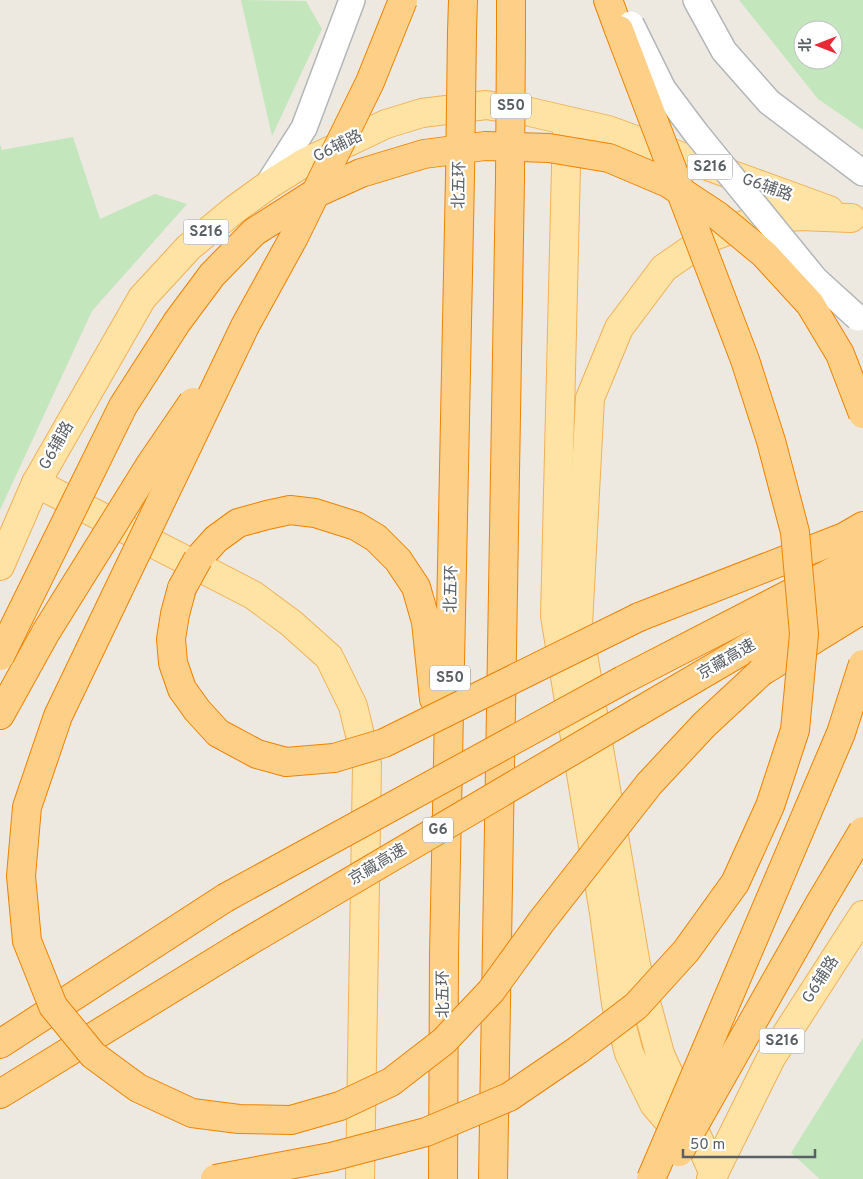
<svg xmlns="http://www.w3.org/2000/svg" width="863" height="1179" viewBox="0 0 863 1179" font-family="Overpass,'Noto Sans SC',sans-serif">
  <rect width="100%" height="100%" fill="#ede9e1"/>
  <g fill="#c3e6bd" fill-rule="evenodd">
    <polygon points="241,0 306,1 322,29 272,136"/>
    <path d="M739 0H863V130L818 99ZM803 30H833V60H803Z"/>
    <polygon points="73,137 100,219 155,194 187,204 92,311 0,510 0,144 2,150"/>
    <polygon points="863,1038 863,1179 820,1179 791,1153"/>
  </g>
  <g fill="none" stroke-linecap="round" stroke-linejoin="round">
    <defs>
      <g id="tertiary">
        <polyline points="696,0 724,51 769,102 863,173"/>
        <polyline points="267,186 304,128 352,0"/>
      </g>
      <g id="primary">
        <polyline points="567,127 555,616 604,913 616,1004 629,1053 654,1104 688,1144"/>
        <polyline points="36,483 253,595 291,623 329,657 353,706 367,764 360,1179"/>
        <polyline points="0,566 36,483 142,298 189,247 234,210 267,186 302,164 386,124 422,113 486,105 530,112 608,130 829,210"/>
        <polyline points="714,1174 660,1054 636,965 578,625 590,398 619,328 664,268 706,239 754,221 799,216 851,218"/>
        <polyline points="711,1179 771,1058 863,915"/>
      </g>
      <g id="motorway">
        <polyline points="608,0 619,30"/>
        <polyline points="462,32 463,0"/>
        <polyline points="511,32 511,0"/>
        <polyline points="198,559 216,539 238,523 267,515 290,510 315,513 356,526 376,538 398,560 416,587 426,622 434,699"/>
        <polyline points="182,588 175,614 171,639 173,663 182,689 197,710 218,733 257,754 286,762 334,758"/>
        <polyline points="639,617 844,537 863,526"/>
        <polyline points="761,672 863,609"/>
        <polyline points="623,680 863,556"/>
        <polyline points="638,712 863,580"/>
        <polyline points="0,715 46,632"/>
        <polyline points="0,1044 225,898"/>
        <polyline points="0,1094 239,947"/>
        <polyline points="443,1179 444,956 460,176"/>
        <polyline points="493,1179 510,179"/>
      </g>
    </defs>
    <use href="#tertiary" stroke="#b2b6b9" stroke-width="28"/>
    <use href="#primary" stroke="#f3b055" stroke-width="30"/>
    <use href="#motorway" stroke="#ef8200" stroke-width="30"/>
    <use href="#tertiary" stroke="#fff" stroke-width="25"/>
    <use href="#primary" stroke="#ffe3a5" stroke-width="28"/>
    <use href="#motorway" stroke="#fecf87" stroke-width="28"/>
    <defs>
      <polyline id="tertiary-bridge" points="631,24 663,89 696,133 815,279 858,318"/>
      <g id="motorway-bridge">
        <polyline points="403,0 370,82 294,237 245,326 58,716 27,807 21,876 27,941 53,1006 93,1055 138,1088 192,1113 239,1119 291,1120 340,1106 391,1082 444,1041 491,991 541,922 649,784 704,725 761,672"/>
        <polyline points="460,176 462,32"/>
        <polyline points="510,179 511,32"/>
        <polyline points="182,588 198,559"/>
        <polyline points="46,632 150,465 193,402"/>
        <polyline points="0,656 123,406 177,322 212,275 254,232 312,195 361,173 424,154 485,146 549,148 609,158 668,183 718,216 764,254 810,304 840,354 863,414"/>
        <polyline points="334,758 384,743 639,617"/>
        <polyline points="225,898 623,680"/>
        <polyline points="239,947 638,712"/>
        <polyline points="679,1152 820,903 863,831"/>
        <polyline points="215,1179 331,1157 426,1132 509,1097 578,1050 636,1006 686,951 735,883 770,806 795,730 804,634 795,532 771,441 745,360 619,30"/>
        <polyline points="651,1179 841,733 863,664"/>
      </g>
    </defs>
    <use href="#tertiary-bridge" stroke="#b2b6b9" stroke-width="28" stroke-linecap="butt"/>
    <use href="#motorway-bridge" stroke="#ef8200" stroke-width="30" stroke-linecap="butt"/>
    <use href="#tertiary-bridge" stroke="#fff" stroke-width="25"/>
    <use href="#motorway-bridge" stroke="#fecf87" stroke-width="28"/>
  </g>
  <g text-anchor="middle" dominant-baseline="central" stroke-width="4.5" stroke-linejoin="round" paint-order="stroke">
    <g fill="#fff" stroke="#8c8f92" stroke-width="1">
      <rect x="491" y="93.5" width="40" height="25" rx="4"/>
      <rect x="687.5" y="154.5" width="45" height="25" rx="4"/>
      <rect x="183.5" y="219.5" width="45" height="25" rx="4"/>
      <rect x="430" y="665.5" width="40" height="25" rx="4"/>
      <rect x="423" y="817.5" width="30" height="25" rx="4"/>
      <rect x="759.5" y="1028.5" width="45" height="25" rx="4"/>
    </g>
    <g font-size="15" font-weight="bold" fill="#5a5f63">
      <text x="511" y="106">S50</text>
      <text x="710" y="167">S216</text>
      <text x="206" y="232">S216</text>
      <text x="450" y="678">S50</text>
      <text x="438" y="830">G6</text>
      <text x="782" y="1041">S216</text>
    </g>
    <g font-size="16" fill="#5a5f63" stroke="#fff">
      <text transform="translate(338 147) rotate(-26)">G6辅路</text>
      <text transform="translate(460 185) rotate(-89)">北五环</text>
      <text transform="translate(767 188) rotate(20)">G6辅路</text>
      <text transform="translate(57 446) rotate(-60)">G6辅路</text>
      <text transform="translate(452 589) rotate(-89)">北五环</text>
      <text transform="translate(727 660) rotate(-30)">京藏高速</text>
      <text transform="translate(378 865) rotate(-31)">京藏高速</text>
      <text transform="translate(821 980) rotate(-57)">G6辅路</text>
      <text transform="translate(444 994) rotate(-90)">北五环</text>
    </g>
  </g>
  <g transform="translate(818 45) rotate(270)"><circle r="24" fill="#ffffff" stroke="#bdbfc1"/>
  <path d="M0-4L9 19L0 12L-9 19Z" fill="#eb2936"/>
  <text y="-8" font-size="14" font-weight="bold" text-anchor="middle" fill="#5a5f63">北</text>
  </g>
  <path d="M683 1149v8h132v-8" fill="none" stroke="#5a5f63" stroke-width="2.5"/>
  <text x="690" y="1149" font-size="15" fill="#5a5f63" stroke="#ffffff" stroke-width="4" paint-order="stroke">50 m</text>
</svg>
